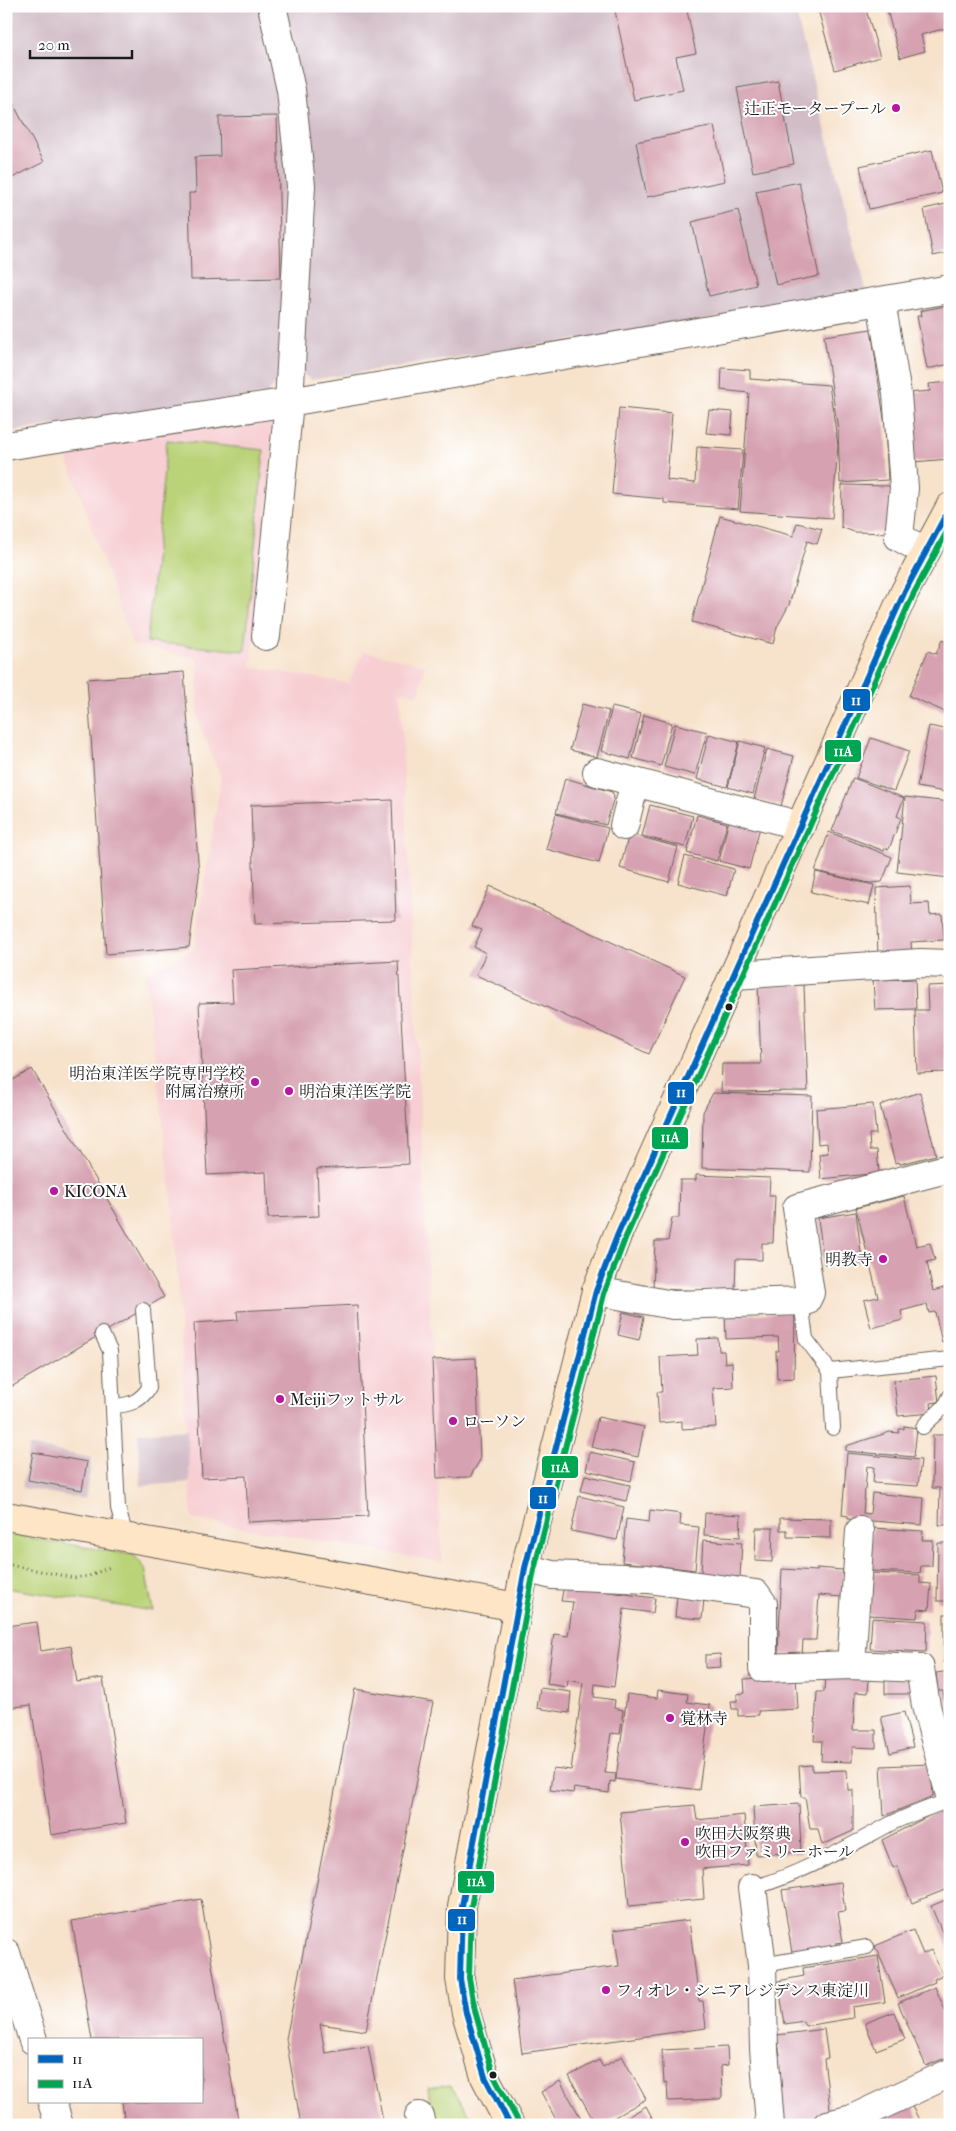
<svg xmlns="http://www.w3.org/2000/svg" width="956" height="2131" viewBox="0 0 956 2131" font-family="'IM FELL French Canon','Noto Serif JP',serif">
  <rect width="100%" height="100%" fill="#fff"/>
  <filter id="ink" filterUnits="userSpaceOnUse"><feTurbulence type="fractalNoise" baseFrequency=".02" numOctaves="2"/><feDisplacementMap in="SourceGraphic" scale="10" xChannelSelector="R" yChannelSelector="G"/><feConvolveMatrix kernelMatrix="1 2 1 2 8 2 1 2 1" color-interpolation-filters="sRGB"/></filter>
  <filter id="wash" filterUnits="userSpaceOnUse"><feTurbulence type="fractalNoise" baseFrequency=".0096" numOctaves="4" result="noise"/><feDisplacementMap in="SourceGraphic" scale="20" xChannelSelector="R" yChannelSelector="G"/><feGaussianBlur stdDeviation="1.12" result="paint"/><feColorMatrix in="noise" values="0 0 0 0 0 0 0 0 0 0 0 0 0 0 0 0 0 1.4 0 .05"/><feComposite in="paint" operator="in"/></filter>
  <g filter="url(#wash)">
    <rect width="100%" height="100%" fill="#f7e2cb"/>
    <polygon fill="#f7cfd3" points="276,416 251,667 348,683 364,651 425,665 419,695 400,691 442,1562 192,1519 173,1208 145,973 194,949 221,779 198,720 197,659 132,644 63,446"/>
    <g fill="#d2bdc7">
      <polygon points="6,6 261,6 282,90 291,187 280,378 267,394 6,432"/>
      <polygon points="286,6 794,6 867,294 311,380 301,373"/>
      <polygon points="187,1430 190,1482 141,1486 138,1433"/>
      <polygon points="29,1446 92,1458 85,1499 22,1488"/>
    </g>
    <g fill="#bad378" stroke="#6b784a">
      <polygon points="167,440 264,450 245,651 147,642"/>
      <polygon points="6,1534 134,1555 145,1568 153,1611 6,1588"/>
      <polygon points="450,2085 477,2125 433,2125 428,2088"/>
    </g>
    <g id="blocks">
      <g fill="#d6a1b1">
        <polygon points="614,6 686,6 696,53 676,57 683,90 634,100"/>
        <polygon points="817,6 865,6 880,57 835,70"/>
        <polygon points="886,6 950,6 950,27 921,35 925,51 900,58"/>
        <polygon points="778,81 794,164 753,172 737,88"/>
        <polygon points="6,90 44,162 6,181"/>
        <polygon points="277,116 281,278 191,280 189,193 196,193 195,157 220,156 219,117"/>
        <polygon points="714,126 725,181 647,197 636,142"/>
        <polygon points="932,150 942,193 869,209 860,166"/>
        <polygon points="799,182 819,276 776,285 756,191"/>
        <polygon points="950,203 950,262 949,262 947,253 933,256 924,209"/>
        <polygon points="738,210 756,285 709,296 692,222"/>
        <polygon points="945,306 950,331 950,364 927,369 917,316 921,316 920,311"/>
        <polygon points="871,329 885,426 888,480 840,483 838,430 824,336"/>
        <polygon points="722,368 750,370 750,379 829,385 838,446 832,518 740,511 749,393 721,390"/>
        <polygon points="950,382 950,459 913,462 907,393 930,391 929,384"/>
        <polygon points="619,408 672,413 667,480 695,483 697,447 743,450 738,509 664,503 664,499 612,494"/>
        <polygon points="709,410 733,412 731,435 706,433"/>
        <polygon points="842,485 891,486 890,533 854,532 841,527"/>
        <polygon points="720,516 793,536 797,523 822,529 817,544 807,541 789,605 777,627 773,644 692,622"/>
        <polygon points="950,635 950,714 909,696 928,651 936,654 942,640 946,642"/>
        <polygon points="184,672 199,875 189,947 106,954 87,679"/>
        <polygon points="582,704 609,711 597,757 570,750"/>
        <polygon points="612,707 641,714 630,759 601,751"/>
        <polygon points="644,715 672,723 661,766 633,758"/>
        <polygon points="675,724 707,732 695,775 664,767"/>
        <polygon points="929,726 950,730 950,793 917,787"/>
        <polygon points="709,734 739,742 727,787 697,779"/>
        <polygon points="871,738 909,751 894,791 856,778"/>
        <polygon points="740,741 765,748 753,794 728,787"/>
        <polygon points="767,749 794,756 781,806 754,799"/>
        <polygon points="565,778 612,792 614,797 606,825 556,813"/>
        <polygon points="853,778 904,798 897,816 901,818 889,849 885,848 884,851 832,831"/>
        <polygon points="905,797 950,802 950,878 897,872"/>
        <polygon points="392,800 396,920 255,924 251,805"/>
        <polygon points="650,805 693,816 685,847 642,836"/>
        <polygon points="556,814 608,828 599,863 546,849"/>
        <polygon points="697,815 727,823 717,861 687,853"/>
        <polygon points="729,820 760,827 749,869 719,861"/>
        <polygon points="829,832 892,857 882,882 869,883 815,871"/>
        <polygon points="629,834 678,847 669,882 620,868"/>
        <polygon points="685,856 734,869 727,896 678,883"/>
        <polygon points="816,872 874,885 869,905 811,892"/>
        <polygon points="490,886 685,976 649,1054 476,975 486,953 474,947 482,930 472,926"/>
        <polygon points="910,886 911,904 929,903 930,915 942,914 944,940 911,942 912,955 878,957 876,888"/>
        <polygon points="398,961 409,1164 317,1169 319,1216 268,1218 266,1172 207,1175 199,1003 233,1002 231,970"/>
        <polygon points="915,979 916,1009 875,1010 873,980"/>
        <polygon points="804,985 808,1091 721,1092 722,1064 761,1064 758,986"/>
        <polygon points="950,985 950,1062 947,1062 948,1072 917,1073 915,1010 928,1010 927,986"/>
        <polygon points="32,1069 164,1297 6,1390 6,1084"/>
        <polygon points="920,1092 936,1155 900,1164 899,1162 895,1163 880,1105"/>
        <polygon points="713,1093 812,1096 810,1172 702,1168 703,1112"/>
        <polygon points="873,1104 876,1134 869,1134 870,1150 877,1150 879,1173 821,1179 819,1154 828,1153 827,1143 818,1144 816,1109"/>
        <polygon points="696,1175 770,1178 769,1196 775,1196 773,1243 762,1243 762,1260 736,1259 735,1292 653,1289 655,1241 668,1241 672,1218 679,1218 680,1180 696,1180"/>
        <polygon points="904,1196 916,1246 930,1243 935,1260 927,1262 933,1291 950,1286 950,1340 942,1342 935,1312 929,1313 927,1304 901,1311 903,1320 871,1328 864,1300 878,1297 856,1208"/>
        <polygon points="856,1212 862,1261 824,1264 818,1218"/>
        <polygon points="357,1305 368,1516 248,1522 246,1476 202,1478 194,1323 238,1320 237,1311"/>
        <polygon points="623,1312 644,1317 639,1340 618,1335"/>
        <polygon points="795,1312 794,1378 777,1379 776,1351 779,1351 778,1337 726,1339 725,1315"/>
        <polygon points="718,1338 719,1351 724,1351 725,1363 732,1362 733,1387 713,1388 716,1427 682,1429 682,1421 659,1423 657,1392 662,1392 660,1357 698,1355 697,1339"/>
        <polygon points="476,1358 480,1460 470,1477 437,1478 432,1360"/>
        <polygon points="936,1376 939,1402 931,1403 932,1413 898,1416 894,1380"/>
        <polygon points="598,1417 644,1427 638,1457 591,1447"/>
        <polygon points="904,1426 917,1428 914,1457 846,1451 846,1446 890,1432 899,1433 899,1429 904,1429"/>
        <polygon points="933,1435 950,1435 950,1525 939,1525 940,1488 932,1488"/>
        <polygon points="33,1452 87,1462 82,1490 28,1480"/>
        <polygon points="590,1452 635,1462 631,1481 586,1470"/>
        <polygon points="847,1453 921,1460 918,1486 873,1483 874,1467 867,1466 863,1513 870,1514 872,1493 924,1498 922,1525 848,1519 848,1516 842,1515"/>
        <polygon points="585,1475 630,1485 626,1501 581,1491"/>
        <polygon points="579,1496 624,1507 617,1540 571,1531"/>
        <polygon points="650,1510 681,1514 680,1525 699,1527 695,1570 622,1562 626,1519 649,1522"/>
        <polygon points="705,1513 741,1515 740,1537 704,1535"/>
        <polygon points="780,1518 831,1519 831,1538 787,1537 787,1530 780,1530"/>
        <polygon points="756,1528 773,1528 772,1562 755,1561"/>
        <polygon points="872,1528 923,1531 922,1540 933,1540 932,1566 921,1566 920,1573 870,1571"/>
        <polygon points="703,1540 742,1543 740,1577 701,1574"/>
        <polygon points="938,1543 950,1543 950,1601 937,1601"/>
        <polygon points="817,1568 843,1570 842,1597 819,1595 816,1640 803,1640 802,1655 778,1654 782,1569 817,1571"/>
        <polygon points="870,1573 920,1575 920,1583 931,1584 929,1610 918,1609 917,1618 868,1615"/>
        <polygon points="564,1586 655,1598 653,1613 624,1609 614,1687 595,1684 594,1697 615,1700 614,1708 623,1710 620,1734 611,1733 605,1773 616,1774 615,1782 610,1781 609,1793 574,1788 573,1793 550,1790 553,1768 571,1770 583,1683 568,1680 567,1687 547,1684 554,1634 568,1636 573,1602 561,1601"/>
        <polygon points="677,1597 704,1599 702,1619 675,1617"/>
        <rect x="944" y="1614" width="6" height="48"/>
        <polygon points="872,1618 927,1621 926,1652 870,1649"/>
        <polygon points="37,1622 41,1651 71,1646 77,1682 103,1678 126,1823 51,1835 31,1705 6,1708 6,1626"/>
        <polygon points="720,1654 721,1667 705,1668 705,1655"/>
        <polygon points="950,1671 950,1736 949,1736 943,1691 938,1691 936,1673"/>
        <polygon points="825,1675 869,1677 868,1693 855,1692 853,1730 876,1730 876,1748 852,1747 852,1762 821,1761 822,1741 814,1741 817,1692 824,1692"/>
        <polygon points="796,1676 798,1709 758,1711 759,1715 738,1716 738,1709 732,1709 731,1701 737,1701 737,1694 745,1693 744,1679"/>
        <polygon points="910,1678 911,1694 885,1694 885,1679"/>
        <polygon points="540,1688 571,1692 569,1713 537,1708"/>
        <polygon points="355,1689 433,1702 366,2031 320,2024 325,2053 368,2046 384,2125 301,2125 286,2039"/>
        <polygon points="658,1690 688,1694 687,1702 710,1705 699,1790 616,1779 627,1694 657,1698"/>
        <polygon points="904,1712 913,1747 890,1753 881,1717"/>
        <polygon points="931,1764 933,1796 884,1816 881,1766"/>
        <polygon points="812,1765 812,1771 847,1770 848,1790 853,1790 853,1831 822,1845 818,1829 810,1829 805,1797 801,1797 799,1766"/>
        <polygon points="799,1804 801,1852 756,1855 753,1807"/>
        <polygon points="695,1805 697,1820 744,1815 748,1865 702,1869 704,1899 629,1906 620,1812"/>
        <polygon points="946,1807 950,1816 950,1852 946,1853 950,1861 950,1888 912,1903 897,1866 893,1868 882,1840"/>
        <polygon points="841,1882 845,1911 838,1912 843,1942 836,1943 836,1946 792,1953 782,1890"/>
        <polygon points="950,1898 950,1951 931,1906"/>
        <polygon points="201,1899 239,2125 125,2125 122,2102 201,2102 201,2040 92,2040 72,1921"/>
        <polygon points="689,1920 699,2001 703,2001 706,2028 522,2053 512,1980 619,1966 614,1930"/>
        <polygon points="913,1930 923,1954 931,1950 943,1975 934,1979 935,1982 898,1998 875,1946"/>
        <polygon points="878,1956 885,2002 852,2007 853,2018 805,2026 803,2021 785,2024 778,1981 804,1976 803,1968"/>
        <polygon points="935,1987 950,2021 950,2056 926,2066 898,2003"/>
        <polygon points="894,2012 905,2039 876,2050 865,2023"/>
        <polygon points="824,2029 828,2058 824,2059 831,2117 780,2124 774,2055 780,2055 777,2035"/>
        <polygon points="727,2047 728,2065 721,2066 722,2096 720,2099 668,2101 667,2083 664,2083 662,2050"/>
        <polygon points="622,2056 646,2099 601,2125 596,2125 569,2076 599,2060 603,2067"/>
        <polygon points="560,2081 582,2120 574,2125 559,2125 541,2092"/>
        <polygon points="909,2101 922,2125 864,2125"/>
        <polygon points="646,2106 656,2125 614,2125"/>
      </g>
    </g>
  </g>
  <g filter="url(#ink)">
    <use href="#blocks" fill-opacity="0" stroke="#696159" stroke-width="1"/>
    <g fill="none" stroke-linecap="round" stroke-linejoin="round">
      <defs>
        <g id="lane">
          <polyline points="801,1301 806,1339 830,1371 950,1359"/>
          <polyline points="102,1334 110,1351 118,1508 126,1537"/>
          <polyline points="830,1371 833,1428"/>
          <path d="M113 1406C130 1405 139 1402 149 1388L143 1310"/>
          <path d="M923 1427C933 1415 944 1411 950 1396"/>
          <path d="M752 1888C802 1874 847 1847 892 1823 911 1814 931 1807 950 1800"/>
          <polyline points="762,1965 867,1947"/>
        </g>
        <g id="street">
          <polyline points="881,302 897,394 904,488 899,537 926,552"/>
          <polyline points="6,446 289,402 950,289"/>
          <polyline points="266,636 289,402 301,186 291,90 272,6"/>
          <polyline points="597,772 801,826"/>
          <polyline points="624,826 635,782"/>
          <polyline points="734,975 920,963 950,964"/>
          <polyline points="596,1291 673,1305 806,1301 810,1293 797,1208 950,1168"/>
          <polyline points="525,1568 552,1575 648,1579 756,1594 763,1604 763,1668 851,1665 920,1668 926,1706 950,1795"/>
          <polyline points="851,1665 860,1531"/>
          <polyline points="752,1888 762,1965 764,2048 770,2125"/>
          <polyline points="6,1953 33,2040"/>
          <polyline points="52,2102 59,2125"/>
          <polyline points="419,2116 421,2125"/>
          <polyline points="827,2125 852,2119 950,2073"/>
        </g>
        <g id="secondary">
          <polyline points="6,1516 517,1607"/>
          <polyline points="510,2125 485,2077 466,2013 460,1979 462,1906 525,1568 596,1291 617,1236 905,591 950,507"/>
        </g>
      </defs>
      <use href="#lane" stroke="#696159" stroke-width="16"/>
      <use href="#street" stroke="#696159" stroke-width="30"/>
      <use href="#secondary" stroke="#696159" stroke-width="30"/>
      <polyline stroke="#696159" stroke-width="3" stroke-dasharray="1 4" stroke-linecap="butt" points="6,1564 74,1578 89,1576 110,1567"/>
      <use href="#lane" stroke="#fff" stroke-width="14"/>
      <use href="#street" stroke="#fff" stroke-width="28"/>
      <use href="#secondary" stroke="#fde5c5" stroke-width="28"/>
      <defs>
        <polyline id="bus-1" points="510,2125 485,2077 466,2013 460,1979 462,1906 525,1568 596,1291 617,1236 905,591 950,507"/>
        <polyline id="bus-2" points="518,2121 493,2074 475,2011 469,1978 471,1907 534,1570 604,1294 625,1239 913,595 950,526"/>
      </defs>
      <use href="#bus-1" stroke="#fff" stroke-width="10"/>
      <use href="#bus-2" stroke="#fff" stroke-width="10"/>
      <use href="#bus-1" stroke="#0065bd" stroke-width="6"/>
      <use href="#bus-2" stroke="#00a651" stroke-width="6"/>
    </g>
  </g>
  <g fill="#b5179e" stroke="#fff" stroke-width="2">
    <circle cx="896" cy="108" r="5"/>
    <circle cx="255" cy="1082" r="5"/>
    <circle cx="289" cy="1091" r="5"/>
    <circle cx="54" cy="1191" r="5"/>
    <circle cx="883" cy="1259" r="5"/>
    <circle cx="280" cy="1399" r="5"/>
    <circle cx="453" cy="1421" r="5"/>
    <circle cx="670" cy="1718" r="5"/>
    <circle cx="685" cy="1842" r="5"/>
    <circle cx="606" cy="1990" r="5"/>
  </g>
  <g fill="#1c1c1c" stroke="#fff" stroke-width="2">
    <circle cx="729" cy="1007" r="4.5"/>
    <circle cx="493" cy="2075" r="4.5"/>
  </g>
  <g text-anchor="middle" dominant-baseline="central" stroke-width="4" stroke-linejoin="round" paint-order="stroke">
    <g font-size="16" fill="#1c1c1c" stroke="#fff" text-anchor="start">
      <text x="886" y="108" text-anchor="end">辻正モータープール</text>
      <text x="245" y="1073" text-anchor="end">明治東洋医学院専門学校<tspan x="245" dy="18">附属治療所</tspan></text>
      <text x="299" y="1091">明治東洋医学院</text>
      <text x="64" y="1191">KICONA</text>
      <text x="873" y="1259" text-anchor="end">明教寺</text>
      <text x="290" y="1399">Meijiフットサル</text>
      <text x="463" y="1421">ローソン</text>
      <text x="680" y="1718">覚林寺</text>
      <text x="695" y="1833">吹田大阪祭典<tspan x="695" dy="18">吹田ファミリーホール</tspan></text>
      <text x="616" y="1990">フィオレ・シニアレジデンス東淀川</text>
    </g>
  </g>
  <g stroke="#fff" stroke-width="2">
    <rect x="842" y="688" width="29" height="24" rx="5" fill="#0065bd"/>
    <rect x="824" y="739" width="38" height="24" rx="5" fill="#00a651"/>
    <rect x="667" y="1081" width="28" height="24" rx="5" fill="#0065bd"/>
    <rect x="651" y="1126" width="38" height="24" rx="5" fill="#00a651"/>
    <rect x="541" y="1455" width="38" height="24" rx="5" fill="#00a651"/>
    <rect x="529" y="1486" width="28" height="24" rx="5" fill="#0065bd"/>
    <rect x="457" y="1870" width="38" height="24" rx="5" fill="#00a651"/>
    <rect x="447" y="1908" width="29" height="24" rx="5" fill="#0065bd"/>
  </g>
  <g font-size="14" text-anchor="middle" font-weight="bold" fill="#fff">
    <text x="856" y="705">11</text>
    <text x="843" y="756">11A</text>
    <text x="681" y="1097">11</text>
    <text x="670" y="1142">11A</text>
    <text x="560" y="1472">11A</text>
    <text x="543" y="1503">11</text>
    <text x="476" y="1886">11A</text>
    <text x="462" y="1924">11</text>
  </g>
  <rect width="956" height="2131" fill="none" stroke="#fff" stroke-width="25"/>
  <rect x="28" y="2038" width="175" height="65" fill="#ffffff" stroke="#a4a4a4"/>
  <rect x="38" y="2055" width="25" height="8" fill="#0065bd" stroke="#a4a4a4"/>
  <text x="72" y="2064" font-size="15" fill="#1c1c1c">11</text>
  <rect x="38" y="2080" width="25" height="8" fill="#00a651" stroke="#a4a4a4"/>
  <text x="72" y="2088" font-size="15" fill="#1c1c1c">11A</text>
  <path d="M30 50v8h102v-8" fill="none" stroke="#1c1c1c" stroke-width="2.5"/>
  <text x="38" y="50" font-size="15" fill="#1c1c1c" stroke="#ffffff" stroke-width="4" paint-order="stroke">20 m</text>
</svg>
